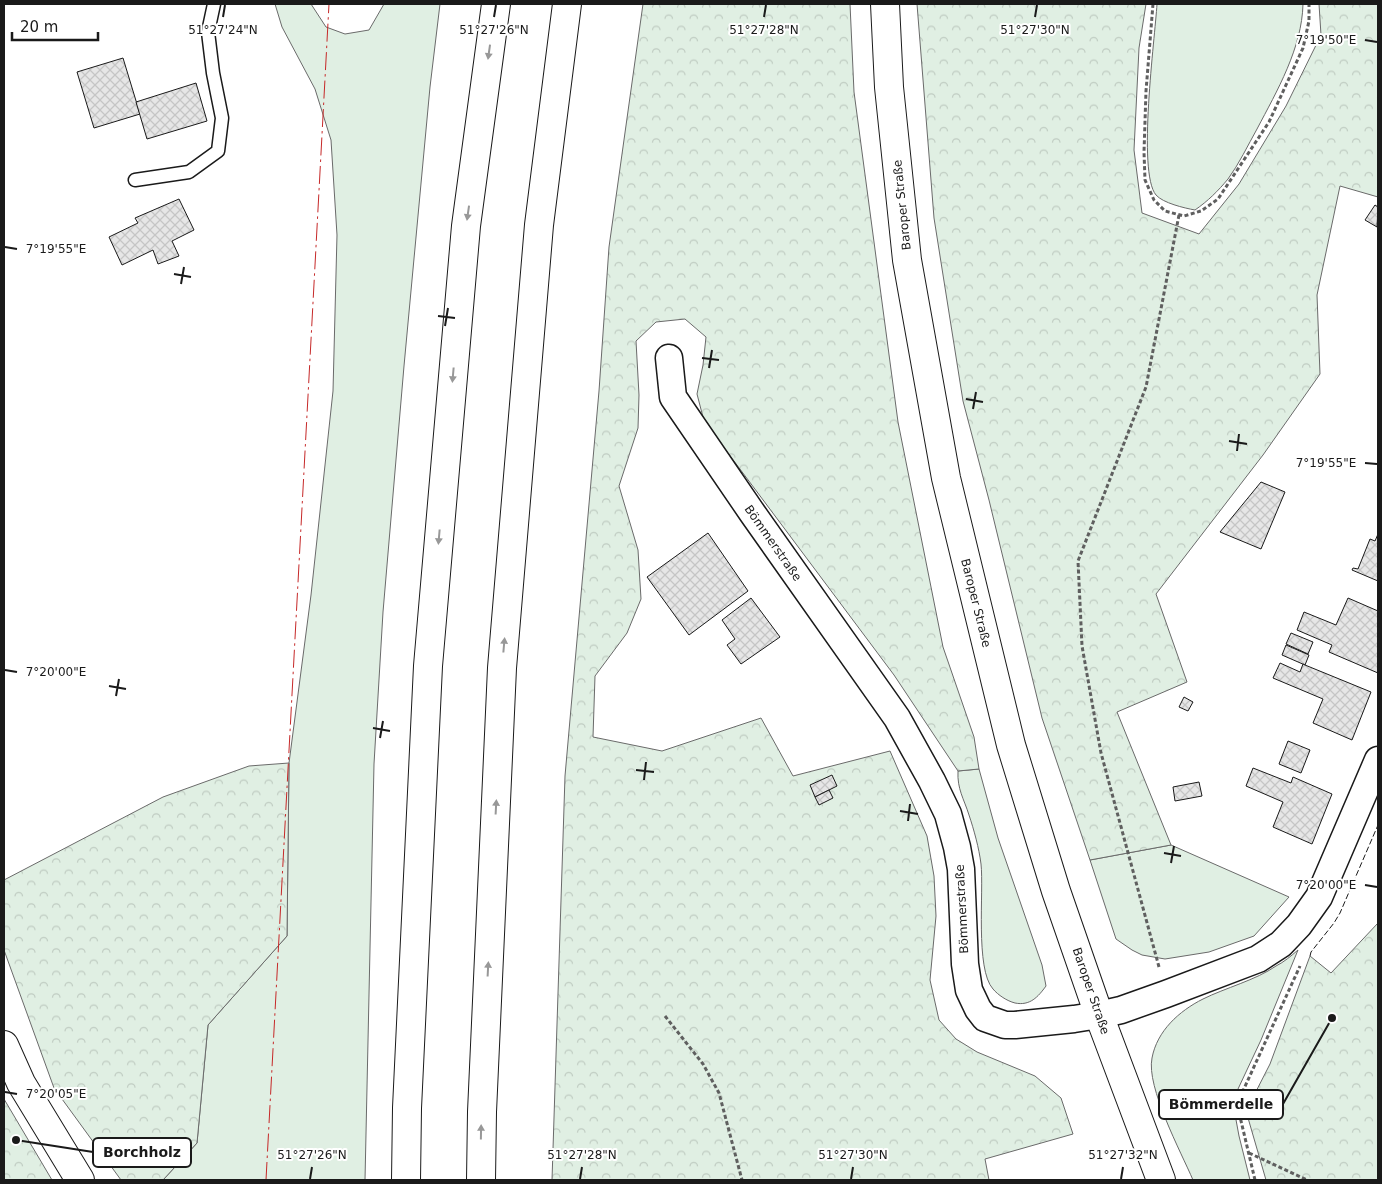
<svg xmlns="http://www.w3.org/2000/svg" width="1382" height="1184" viewBox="0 0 1382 1184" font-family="'DejaVu Sans',sans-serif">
  <defs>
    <pattern id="forest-crowns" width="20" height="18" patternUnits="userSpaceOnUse" patternTransform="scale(1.25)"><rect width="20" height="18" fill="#e0efe3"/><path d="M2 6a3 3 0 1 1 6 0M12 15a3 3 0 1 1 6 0" fill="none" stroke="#c0ccc2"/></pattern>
    <pattern id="building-cross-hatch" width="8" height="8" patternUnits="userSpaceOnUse" patternTransform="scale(1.25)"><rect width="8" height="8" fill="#e6e6e6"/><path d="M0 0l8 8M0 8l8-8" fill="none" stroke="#c5c5c5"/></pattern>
  </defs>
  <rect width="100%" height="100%" fill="#fff"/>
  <g fill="#e0efe3" stroke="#6a6a6a">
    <polygon points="275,4 311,4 326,27 345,34 369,30 384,4 440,4 430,87 404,366 383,612 374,764 365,1180 163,1180 197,1143 208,1025 287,936 289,763 311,595 333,391 337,235 331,140 315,89 282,27"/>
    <path d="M1157 4H1303C1302 48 1277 91 1257 129 1248 145 1239 164 1228 179 1218 191 1208 201 1195 210 1184 208 1163 203 1156 195 1137 172 1155 38 1157 4Z"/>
    <path d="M979 769 998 838 1042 965 1046 986C1038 997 1030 1006 1015 1003 1007 1001 998 995 993 989 975 969 984 891 981 864 979 848 974 830 969 815 964 799 957 789 958 771Z"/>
    <polygon points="1171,845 1289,897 1254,936 1209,952 1165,959 1142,955 1132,950 1116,939 1090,860"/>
    <path d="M1298 950 1261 1040 1238 1089 1234 1109 1239 1136 1250 1180H1193C1181 1152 1146 1087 1152 1058 1157 1031 1179 1011 1203 999 1225 988 1256 980 1276 966 1284 962 1291 956 1298 950Z"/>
  </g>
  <g fill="url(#forest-crowns)" stroke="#6a6a6a">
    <polygon points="643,4 850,4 854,92 898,422 943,647 974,737 979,769 958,771 894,675 704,421 697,394 703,365 706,337 685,319 656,322 636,341 639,395 638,428 619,486 638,550 641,599 627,633 595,676 593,737 662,751 761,718 793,776 890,751 927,836 934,876 936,916 930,980 939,1020 956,1039 977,1052 1035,1076 1061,1098 1073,1134 985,1159 989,1180 552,1180 565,776 599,391 609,247"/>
    <polygon points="917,4 1146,4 1139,48 1134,150 1142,213 1199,234 1239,184 1286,106 1321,35 1319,4 1378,4 1378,197 1340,186 1317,295 1320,374 1263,455 1156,594 1187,682 1117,712 1171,845 1090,860 1042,718 989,500 963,401 934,218"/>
    <polygon points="289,763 287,936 208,1025 197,1143 163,1180 121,1180 54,1088 4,950 4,880 163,797 249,766"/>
    <polygon points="1378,923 1378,1180 1266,1180 1246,1111 1270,1064 1310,956 1331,973"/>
    <polygon points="4,1099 52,1180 4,1180"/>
  </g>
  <g fill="url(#building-cross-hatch)" stroke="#1a1a1a">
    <polygon points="123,58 140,114 94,128 77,72"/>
    <polygon points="196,83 207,121 147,139 136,102"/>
    <polygon points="179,199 194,230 172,241 179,256 158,264 153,250 122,265 109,237 138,223 135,218"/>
    <polygon points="1375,205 1378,207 1377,227 1365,220"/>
    <polygon points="1261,482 1285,492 1261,549 1220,532"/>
    <polygon points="708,533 748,591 689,635 647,577"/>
    <polygon points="1378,534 1378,581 1352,570 1353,568 1358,569 1370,539 1375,541"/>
    <polygon points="751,598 780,637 741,664 727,645 735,639 722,620"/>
    <polygon points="1348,598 1378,611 1378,673 1329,652 1332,645 1297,630 1304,612 1336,625"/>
    <polygon points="1291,633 1313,642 1308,654 1286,644"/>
    <polygon points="1286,645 1309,655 1305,665 1282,655"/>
    <polygon points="1280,663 1300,672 1303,664 1305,665 1371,692 1352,740 1313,723 1323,699 1273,678"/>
    <polygon points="1184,697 1193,702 1188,711 1179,707"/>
    <polygon points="1288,741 1310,750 1301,773 1279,764"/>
    <polygon points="1253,768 1291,783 1293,777 1332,794 1312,844 1273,827 1283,802 1246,786"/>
    <polygon points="832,775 837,786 815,797 810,785"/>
    <polygon points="1199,782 1202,796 1175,801 1173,787"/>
    <polygon points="829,790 833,798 819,805 815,797"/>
  </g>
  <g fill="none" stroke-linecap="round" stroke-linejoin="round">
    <defs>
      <polyline id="lane" points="135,180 189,172 218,151 222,118 213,73 208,32 214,4"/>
      <polyline id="street" points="669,358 673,397 753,514 897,718 932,781 948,814 957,847 961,869 965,964 969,990 978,1009 985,1018 1005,1025 1015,1025 1074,1019 1099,1015 1121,1010 1166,994 1258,959 1281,944 1299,925 1319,897 1378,760"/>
      <g id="secondary">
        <polyline points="885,4 889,87 907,260 946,478 1011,745 1056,891 1099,1015 1161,1180"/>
        <polyline points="4,1045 21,1083 80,1180"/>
      </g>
      <g id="highway">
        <polyline points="406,1180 407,1108 428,666 466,226 496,4"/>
        <polyline points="481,1180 482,1112 502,668 539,225 567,4"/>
      </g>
    </defs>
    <use href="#lane" stroke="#1a1a1a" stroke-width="15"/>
    <use href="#street" stroke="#1a1a1a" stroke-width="29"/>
    <use href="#secondary" stroke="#1a1a1a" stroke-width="30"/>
    <use href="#highway" stroke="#1a1a1a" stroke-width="30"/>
    <g stroke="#5f5f5f" stroke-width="3" stroke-dasharray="4 2.5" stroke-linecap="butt">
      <polyline points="1153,4 1146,91 1144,152 1145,180 1154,200 1165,211 1184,216 1201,211 1218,199 1269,122 1303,48 1309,21 1309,4"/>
      <polyline points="1159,967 1101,753 1082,646 1078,561 1146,387 1179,215"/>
      <polyline points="665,1016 703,1064 719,1093 742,1180"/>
      <polyline points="1249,1153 1307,1180"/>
      <polyline points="1255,1180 1237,1104 1300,966"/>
    </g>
    <use href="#lane" stroke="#fff" stroke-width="12"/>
    <use href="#street" stroke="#fff" stroke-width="26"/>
    <use href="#secondary" stroke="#fff" stroke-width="28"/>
    <use href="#highway" stroke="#fff" stroke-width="28"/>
    <polyline stroke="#1a1a1a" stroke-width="1" stroke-dasharray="6 2.5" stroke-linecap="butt" points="1310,956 1311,952 1334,923 1340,913 1378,825"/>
    <polyline stroke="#c62828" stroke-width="1" stroke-dasharray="18 4 2.5 4" stroke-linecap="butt" points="266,1180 329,4"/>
  </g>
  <defs><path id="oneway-solid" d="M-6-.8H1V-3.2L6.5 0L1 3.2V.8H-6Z" transform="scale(1.25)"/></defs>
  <g fill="#989898">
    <use href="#oneway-solid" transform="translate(489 52) rotate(98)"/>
    <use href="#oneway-solid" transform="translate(468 213) rotate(98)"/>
    <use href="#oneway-solid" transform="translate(453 375) rotate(95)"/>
    <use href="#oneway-solid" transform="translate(439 537) rotate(95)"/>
    <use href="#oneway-solid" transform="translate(504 645) rotate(-85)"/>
    <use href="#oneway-solid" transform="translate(496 807) rotate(-87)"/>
    <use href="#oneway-solid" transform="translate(488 969) rotate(-87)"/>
    <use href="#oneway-solid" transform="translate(481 1132) rotate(-89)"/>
  </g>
  <path fill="none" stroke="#1a1a1a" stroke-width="2" d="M223 17 225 5M494 17 496 5M764 17 766 5M1035 17 1037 5M1365 40 1377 42M5 247 17 249M174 274 191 277M181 284 184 267M438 316 455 318M445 326 448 308M702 358 719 360M709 368 712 350M966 399 983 402M973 409 976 392M1229 441 1247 444M1237 451 1239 434M1365 463 1377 464M5 670 17 672M109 686 126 689M116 696 119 679M373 728 390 731M380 738 383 721M636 770 654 772M644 780 646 762M900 811 918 814M908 821 910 804M1164 853 1181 856M1171 863 1174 846M1365 885 1377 887M5 1092 17 1094M310 1179 312 1167M580 1179 582 1167M851 1179 853 1167M1121 1179 1123 1167"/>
  <g text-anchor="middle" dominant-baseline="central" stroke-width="4" stroke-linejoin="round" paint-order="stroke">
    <g font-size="12" fill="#1a1a1a" stroke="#fff">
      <text transform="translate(902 205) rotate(-96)">Baroper Straße</text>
      <text transform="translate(773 543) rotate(55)">Bömmerstraße</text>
      <text transform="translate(976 603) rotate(76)">Baroper Straße</text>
      <text transform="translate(962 909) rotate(-93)">Bömmerstraße</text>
      <text transform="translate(1091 991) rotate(71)">Baroper Straße</text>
    </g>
  </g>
  <g font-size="12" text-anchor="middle" fill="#1a1a1a" stroke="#fff" stroke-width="4" stroke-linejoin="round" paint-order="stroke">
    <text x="223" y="34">51°27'24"N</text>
    <text x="494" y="34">51°27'26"N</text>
    <text x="764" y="34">51°27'28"N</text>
    <text x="1035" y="34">51°27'30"N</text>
    <text x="1326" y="44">7°19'50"E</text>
    <text x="56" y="253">7°19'55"E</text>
    <text x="1326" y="467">7°19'55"E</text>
    <text x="56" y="676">7°20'00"E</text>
    <text x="1326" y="889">7°20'00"E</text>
    <text x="56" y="1098">7°20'05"E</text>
    <text x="312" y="1159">51°27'26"N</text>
    <text x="582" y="1159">51°27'28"N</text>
    <text x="853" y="1159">51°27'30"N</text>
    <text x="1123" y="1159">51°27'32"N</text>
  </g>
  <path fill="none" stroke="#1a1a1a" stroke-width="2" d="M1332 1018L1283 1104M16 1140L93 1152"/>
  <g fill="#1a1a1a" stroke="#fff" stroke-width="2">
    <circle cx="1332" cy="1018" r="5"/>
    <circle cx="16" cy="1140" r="5"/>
  </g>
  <g fill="#fff" stroke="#1a1a1a" stroke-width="2">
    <rect x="1159" y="1090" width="124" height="29" rx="5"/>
    <rect x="93" y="1138" width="98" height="29" rx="5"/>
  </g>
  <g font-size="14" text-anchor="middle" font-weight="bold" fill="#1a1a1a">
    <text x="1221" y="1109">Bömmerdelle</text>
    <text x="142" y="1157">Borchholz</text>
  </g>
  <rect width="1382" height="1184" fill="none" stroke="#1a1a1a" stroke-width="10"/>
  <path d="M12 32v8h86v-8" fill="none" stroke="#1a1a1a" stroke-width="2.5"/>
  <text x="20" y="32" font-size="15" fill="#1a1a1a" stroke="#ffffff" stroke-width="4" paint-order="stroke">20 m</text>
</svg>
